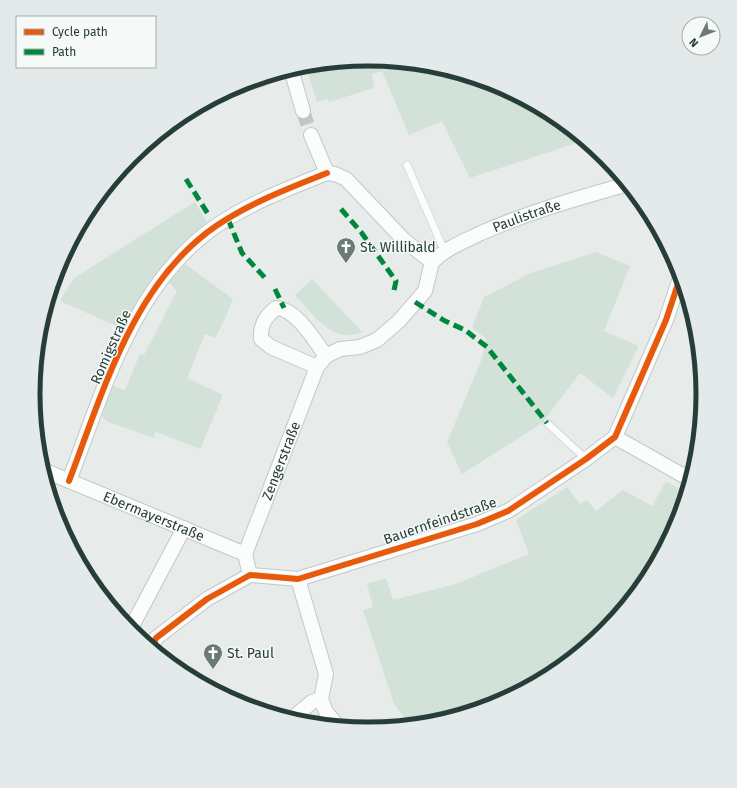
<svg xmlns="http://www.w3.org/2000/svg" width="737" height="788" viewBox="0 0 737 788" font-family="'Fira Sans',sans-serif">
  <rect width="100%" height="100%" fill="#e7ebe9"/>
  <g fill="#d2e2d8">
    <polygon points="369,59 434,65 497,84 555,115 585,140 470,178 442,121 409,135 382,71 372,74 374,88 329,102 328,99 317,102 305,65"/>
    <path d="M261 78 265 86 232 98 167 128C194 106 228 88 261 78Z"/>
    <path d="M195 202 207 223C170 252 146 290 121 328L60 301 74 278Z"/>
    <polygon points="596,252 630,266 604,331 639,346 613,398 580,373 542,423 462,474 447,442 480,364 487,339 472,328 484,297 531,273"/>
    <polygon points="185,264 233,299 224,321 215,338 205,334 187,378 223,395 200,449 156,432 153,438 106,421 101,414 113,386 125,390 140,354 144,355 177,291 169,282"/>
    <path d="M312 279 362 332C333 345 313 314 295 295Z"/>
    <polygon points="666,481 687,493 668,529 673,533 647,581 606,631 555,673 497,704 440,721 437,715 419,725 410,725 394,704 363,610 373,607 367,584 386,578 393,600 456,584 529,554 516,520 567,487 580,504 587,500 596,511 623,490 652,506"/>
  </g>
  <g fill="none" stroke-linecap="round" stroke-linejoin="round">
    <polyline stroke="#c0c8c6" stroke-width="14" stroke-dasharray="14 7" stroke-linecap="butt" points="303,111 311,135"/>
    <defs>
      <g id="lane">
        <polyline points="407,165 444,250"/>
        <polyline points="547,423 586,459"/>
      </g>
      <g id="street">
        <polyline points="291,69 303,111"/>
        <polyline points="311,135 327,173 335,174 346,179 404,240 432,262"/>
        <path id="s1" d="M432 262C446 248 463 242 481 233 529 212 578 198 628 184"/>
        <path d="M317 367 271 347 261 339C260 325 265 317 276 308 297 309 314 340 326 356"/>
        <polyline points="615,437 691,480"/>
        <path id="s2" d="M43 470 245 554 250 575"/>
        <path d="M69 481C103 392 133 283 216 226 250 203 289 188 327 173"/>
        <path id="s3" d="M245 554 317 367 326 356 340 349 360 347 377 340 399 321 425 291 432 262"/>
        <polyline points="298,579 326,674 321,699 326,712 339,727"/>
        <polyline points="130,630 184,528"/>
        <polyline points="152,648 156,638 207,599 250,575 298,579 477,524 508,511 586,459 615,437 666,320 681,275"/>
        <polyline points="291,719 312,702 321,699"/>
      </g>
    </defs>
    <use href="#lane" stroke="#c4c8c6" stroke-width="8"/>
    <use href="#street" stroke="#c4c8c6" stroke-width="16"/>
    <use href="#lane" stroke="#fbfcfc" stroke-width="7"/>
    <use href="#street" stroke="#fbfcfc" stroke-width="14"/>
    <g stroke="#00873e" stroke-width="5" stroke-dasharray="10 5" stroke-linecap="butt">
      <polyline points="186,179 208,214"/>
      <polyline points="341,209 361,232 396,281 393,295"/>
      <polyline points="228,219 242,253 266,279"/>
      <polyline points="275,289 284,308"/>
      <polyline points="415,302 445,321 465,330 487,347 547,423"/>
    </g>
    <defs>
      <g id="cycleway">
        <path d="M69 481C103 392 133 283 216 226 250 203 289 188 327 173"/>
        <polyline points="152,648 156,638 207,599 250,575 298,579 477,524 508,511 586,459 615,437 666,320 681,275"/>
      </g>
    </defs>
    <use href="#cycleway" stroke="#f5f9f8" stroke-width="8"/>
    <use href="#cycleway" stroke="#e8590c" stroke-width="6"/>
  </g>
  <defs>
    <symbol id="church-pin" viewBox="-11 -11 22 30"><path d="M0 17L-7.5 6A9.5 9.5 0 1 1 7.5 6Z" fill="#6a7a77" stroke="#f5f9f8"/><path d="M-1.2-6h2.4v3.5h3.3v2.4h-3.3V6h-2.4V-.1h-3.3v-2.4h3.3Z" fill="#fff"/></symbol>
  </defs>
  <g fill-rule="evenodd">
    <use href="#church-pin" x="335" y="236" width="22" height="30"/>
    <use href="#church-pin" x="202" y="642" width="22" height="30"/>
  </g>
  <g text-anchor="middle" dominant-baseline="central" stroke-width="3" stroke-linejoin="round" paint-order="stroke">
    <g font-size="14" fill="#263d39" stroke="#f5f9f8">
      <text stroke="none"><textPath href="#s1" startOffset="106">Paulistraße</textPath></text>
      <text transform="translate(111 347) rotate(-66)">Romigstraße</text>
      <text stroke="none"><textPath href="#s3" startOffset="100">Zengerstraße</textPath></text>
      <text stroke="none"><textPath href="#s2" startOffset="120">Ebermayerstraße</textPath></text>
      <text transform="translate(440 521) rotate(-19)">Bauernfeindstraße</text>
    </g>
    <g font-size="14" fill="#263d39" stroke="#f5f9f8" text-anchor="start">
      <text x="360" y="247">St. Willibald</text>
      <text x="227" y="653">St. Paul</text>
    </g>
  </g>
  <path d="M0 0H737V788H0ZM40 394a328 328 0 1 1 656 0a328 328 0 1 1-656 0Z" fill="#e4eae9" fill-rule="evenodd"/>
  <path fill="none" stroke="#263d39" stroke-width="5" d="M40 394a328 328 0 1 1 656 0a328 328 0 1 1-656 0Z"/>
  <rect x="16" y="16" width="140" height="52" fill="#f5f9f8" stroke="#a2aeac"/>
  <rect x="24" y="29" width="20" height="6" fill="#e8590c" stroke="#a2aeac"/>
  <text x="52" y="36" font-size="12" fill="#263d39">Cycle path</text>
  <rect x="24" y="49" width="20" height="6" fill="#00873e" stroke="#a2aeac"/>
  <text x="52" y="56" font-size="12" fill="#263d39">Path</text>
  <g transform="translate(701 36) rotate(227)"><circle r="19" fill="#f5f9f8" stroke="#a2aeac"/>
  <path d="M0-3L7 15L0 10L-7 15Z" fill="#6a7a77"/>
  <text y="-6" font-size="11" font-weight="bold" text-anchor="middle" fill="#263d39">N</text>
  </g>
</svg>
